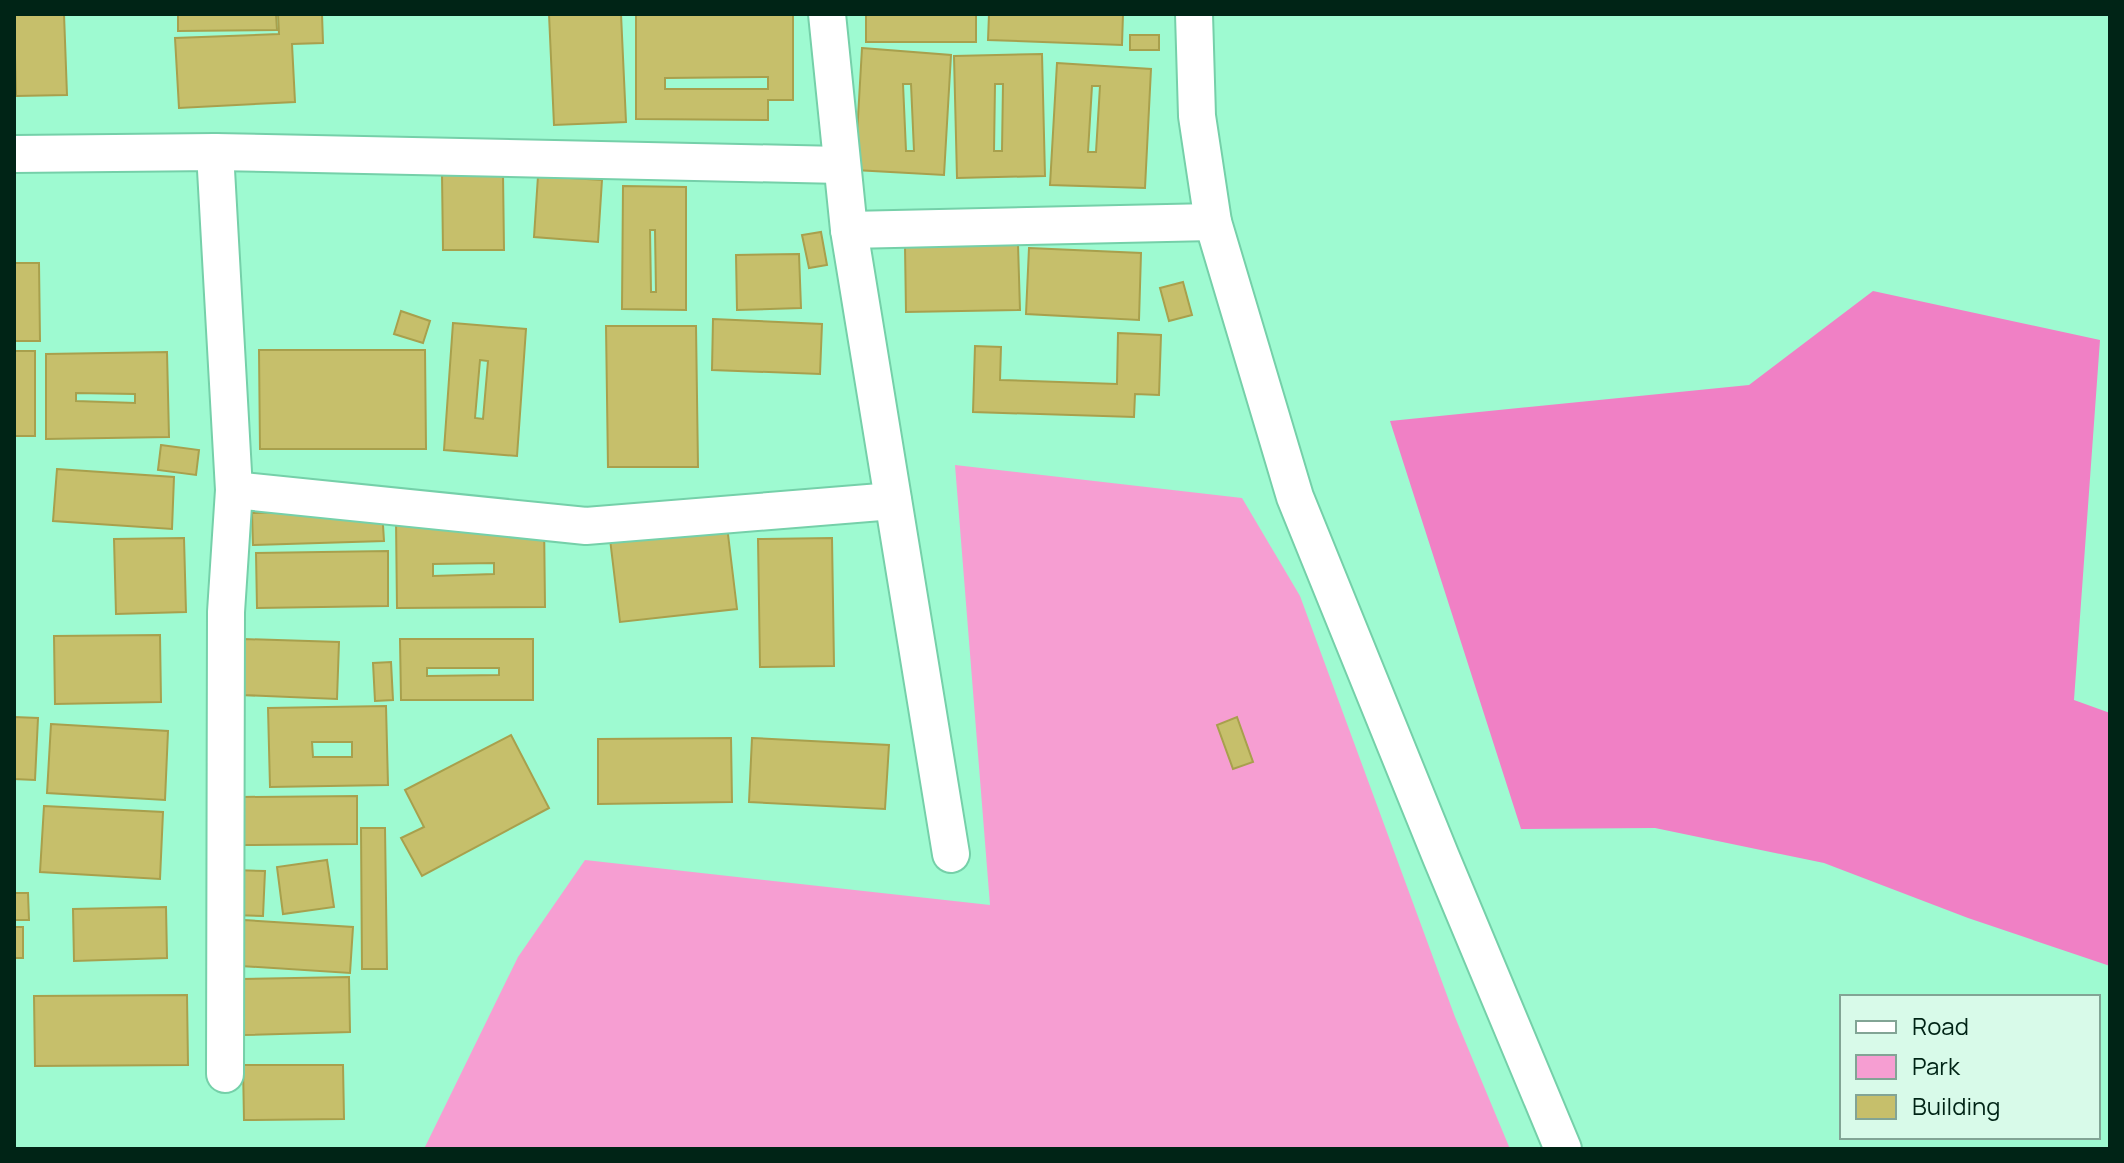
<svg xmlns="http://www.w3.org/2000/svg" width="2124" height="1163" viewBox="0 0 2124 1163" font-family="Manrope,sans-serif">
  <rect width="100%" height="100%" fill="#9efad1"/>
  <polygon fill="#f69ed2" points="955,465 1242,498 1300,596 1455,1017 1510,1149 424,1149 518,957 585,860 990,905"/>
  <polygon fill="#f080c5" points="1873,291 2100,340 2074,700 2110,713 2110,966 1968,918 1824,863 1655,828 1521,829 1390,421 1749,385"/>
  <g fill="#c6bf6b" stroke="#a8a04d" stroke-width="2" fill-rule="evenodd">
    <polygon points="14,14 64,14 67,95 16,96"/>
    <polygon points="178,14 276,14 277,30 178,31"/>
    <polygon points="278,14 322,14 323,43 292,44 295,102 179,108 175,38 279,34"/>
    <polygon points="549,14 621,14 626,122 554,125"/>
    <path d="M636 14H793V100H768V120L636 119ZM768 77V89H665V78Z"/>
    <rect x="866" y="14" width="110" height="28"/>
    <polygon points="989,14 1123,14 1122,45 988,40"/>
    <rect x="1130" y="35" width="29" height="15"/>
    <path d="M862 48 951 55 944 175 855 170ZM903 84H911L914 151H906Z"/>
    <path d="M1042 54 1045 176 957 178 954 56ZM995 84H1003L1002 151H994Z"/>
    <path d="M1057 63 1151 69 1145 188 1050 185ZM1092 86H1100L1096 152H1088Z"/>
    <polygon points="442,174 503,174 504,250 443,250"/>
    <polygon points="538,176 602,180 598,242 534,237"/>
    <path d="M623 186 686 187V310L622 309ZM650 230H655L656 292H651Z"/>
    <polygon points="821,232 827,265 809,268 802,235"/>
    <polygon points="1018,244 1020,310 906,312 905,246"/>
    <polygon points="1029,248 1141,253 1139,320 1026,314"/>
    <polygon points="799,254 801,308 737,310 736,255"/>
    <polygon points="14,263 39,263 40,341 14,341"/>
    <polygon points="1183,282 1192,315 1169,321 1160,288"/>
    <polygon points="401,311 430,321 423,343 394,334"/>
    <polygon points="713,319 822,324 820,374 712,370"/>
    <path d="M453 323 526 329 517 456 444 450ZM480 360 488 361 483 419 475 418Z"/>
    <polygon points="606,326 696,326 698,467 608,467"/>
    <polygon points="1118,333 1161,335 1159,395 1135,394 1134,417 973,412 975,346 1001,347 1000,380 1117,384"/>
    <polygon points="259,350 425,350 426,449 260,449"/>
    <rect x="14" y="351" width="21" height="85"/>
    <path d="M167 352 169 437 46 439V354ZM76 393 135 394V403L76 401Z"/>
    <polygon points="161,445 199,450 196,475 158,470"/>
    <polygon points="57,469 174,477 172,529 53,521"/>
    <polygon points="382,509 384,541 253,545 252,513"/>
    <path d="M544 519 545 607 397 608 396 520ZM494 563V574L433 576V564Z"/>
    <polygon points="727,526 737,609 620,622 610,539"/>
    <polygon points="184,538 186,612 116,614 114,539"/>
    <polygon points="832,538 834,666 760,667 758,539"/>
    <polygon points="388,551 388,606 257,608 256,553"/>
    <polygon points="160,635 161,702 55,704 54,636"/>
    <polygon points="243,639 339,642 337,699 241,695"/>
    <path d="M400 639H533V700H401ZM427 668H499V675L427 676Z"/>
    <polygon points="391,662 393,700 375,701 373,663"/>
    <path d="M386 706 388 785 270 787 268 708ZM312 742H352V757H313Z"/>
    <polygon points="14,717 38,718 35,780 14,779"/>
    <polygon points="1237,717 1253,762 1233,769 1217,725"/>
    <polygon points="51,724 168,731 165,800 47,793"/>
    <polygon points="511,735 549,808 422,876 401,838 424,827 405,790"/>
    <polygon points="731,738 732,802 598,804 598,739"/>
    <polygon points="752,738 889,745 885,809 749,802"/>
    <polygon points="357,796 357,844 242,845 241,797"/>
    <polygon points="44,806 163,812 160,879 40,872"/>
    <polygon points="361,828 385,828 387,969 362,969"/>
    <polygon points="327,860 334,907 283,914 277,867"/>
    <polygon points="233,870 265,871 263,916 232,915"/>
    <polygon points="14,893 28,893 29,920 14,920"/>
    <polygon points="166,907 167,958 74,961 73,909"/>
    <polygon points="244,920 353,927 350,973 241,966"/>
    <rect x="14" y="927" width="9" height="31"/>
    <polygon points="349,977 350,1032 244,1035 242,979"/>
    <polygon points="187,995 188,1065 35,1066 34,996"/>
    <polygon points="243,1065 343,1065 344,1119 244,1120"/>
  </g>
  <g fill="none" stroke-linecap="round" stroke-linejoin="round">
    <defs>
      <g id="minor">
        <polyline points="827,14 849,230 951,854"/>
        <polyline points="1194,14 1197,116 1213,222 1295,497 1441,857 1563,1149"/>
        <polyline points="215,152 234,490 226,612 225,1074"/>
        <polyline points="14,154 215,152 842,165"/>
        <polyline points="849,230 1213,222"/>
        <polyline points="234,490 586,526 893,501"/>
      </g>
    </defs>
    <use href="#minor" stroke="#75d0a9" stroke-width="40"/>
    <use href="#minor" stroke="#fff" stroke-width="36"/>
  </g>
  <rect width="2124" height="1163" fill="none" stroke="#002416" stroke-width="32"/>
  <rect x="1840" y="995" width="260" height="144" fill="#d8fae9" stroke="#82a495" stroke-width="2"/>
  <rect x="1856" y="1021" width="40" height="12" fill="#ffffff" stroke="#82a495" stroke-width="2"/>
  <text x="1912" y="1035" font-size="24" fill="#002416">Road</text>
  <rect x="1856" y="1055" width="40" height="24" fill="#f69ed2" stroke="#82a495" stroke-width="2"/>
  <text x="1912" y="1075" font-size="24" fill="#002416">Park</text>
  <rect x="1856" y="1095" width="40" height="24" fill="#c6bf6b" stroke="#82a495" stroke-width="2"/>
  <text x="1912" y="1115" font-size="24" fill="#002416">Building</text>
</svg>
